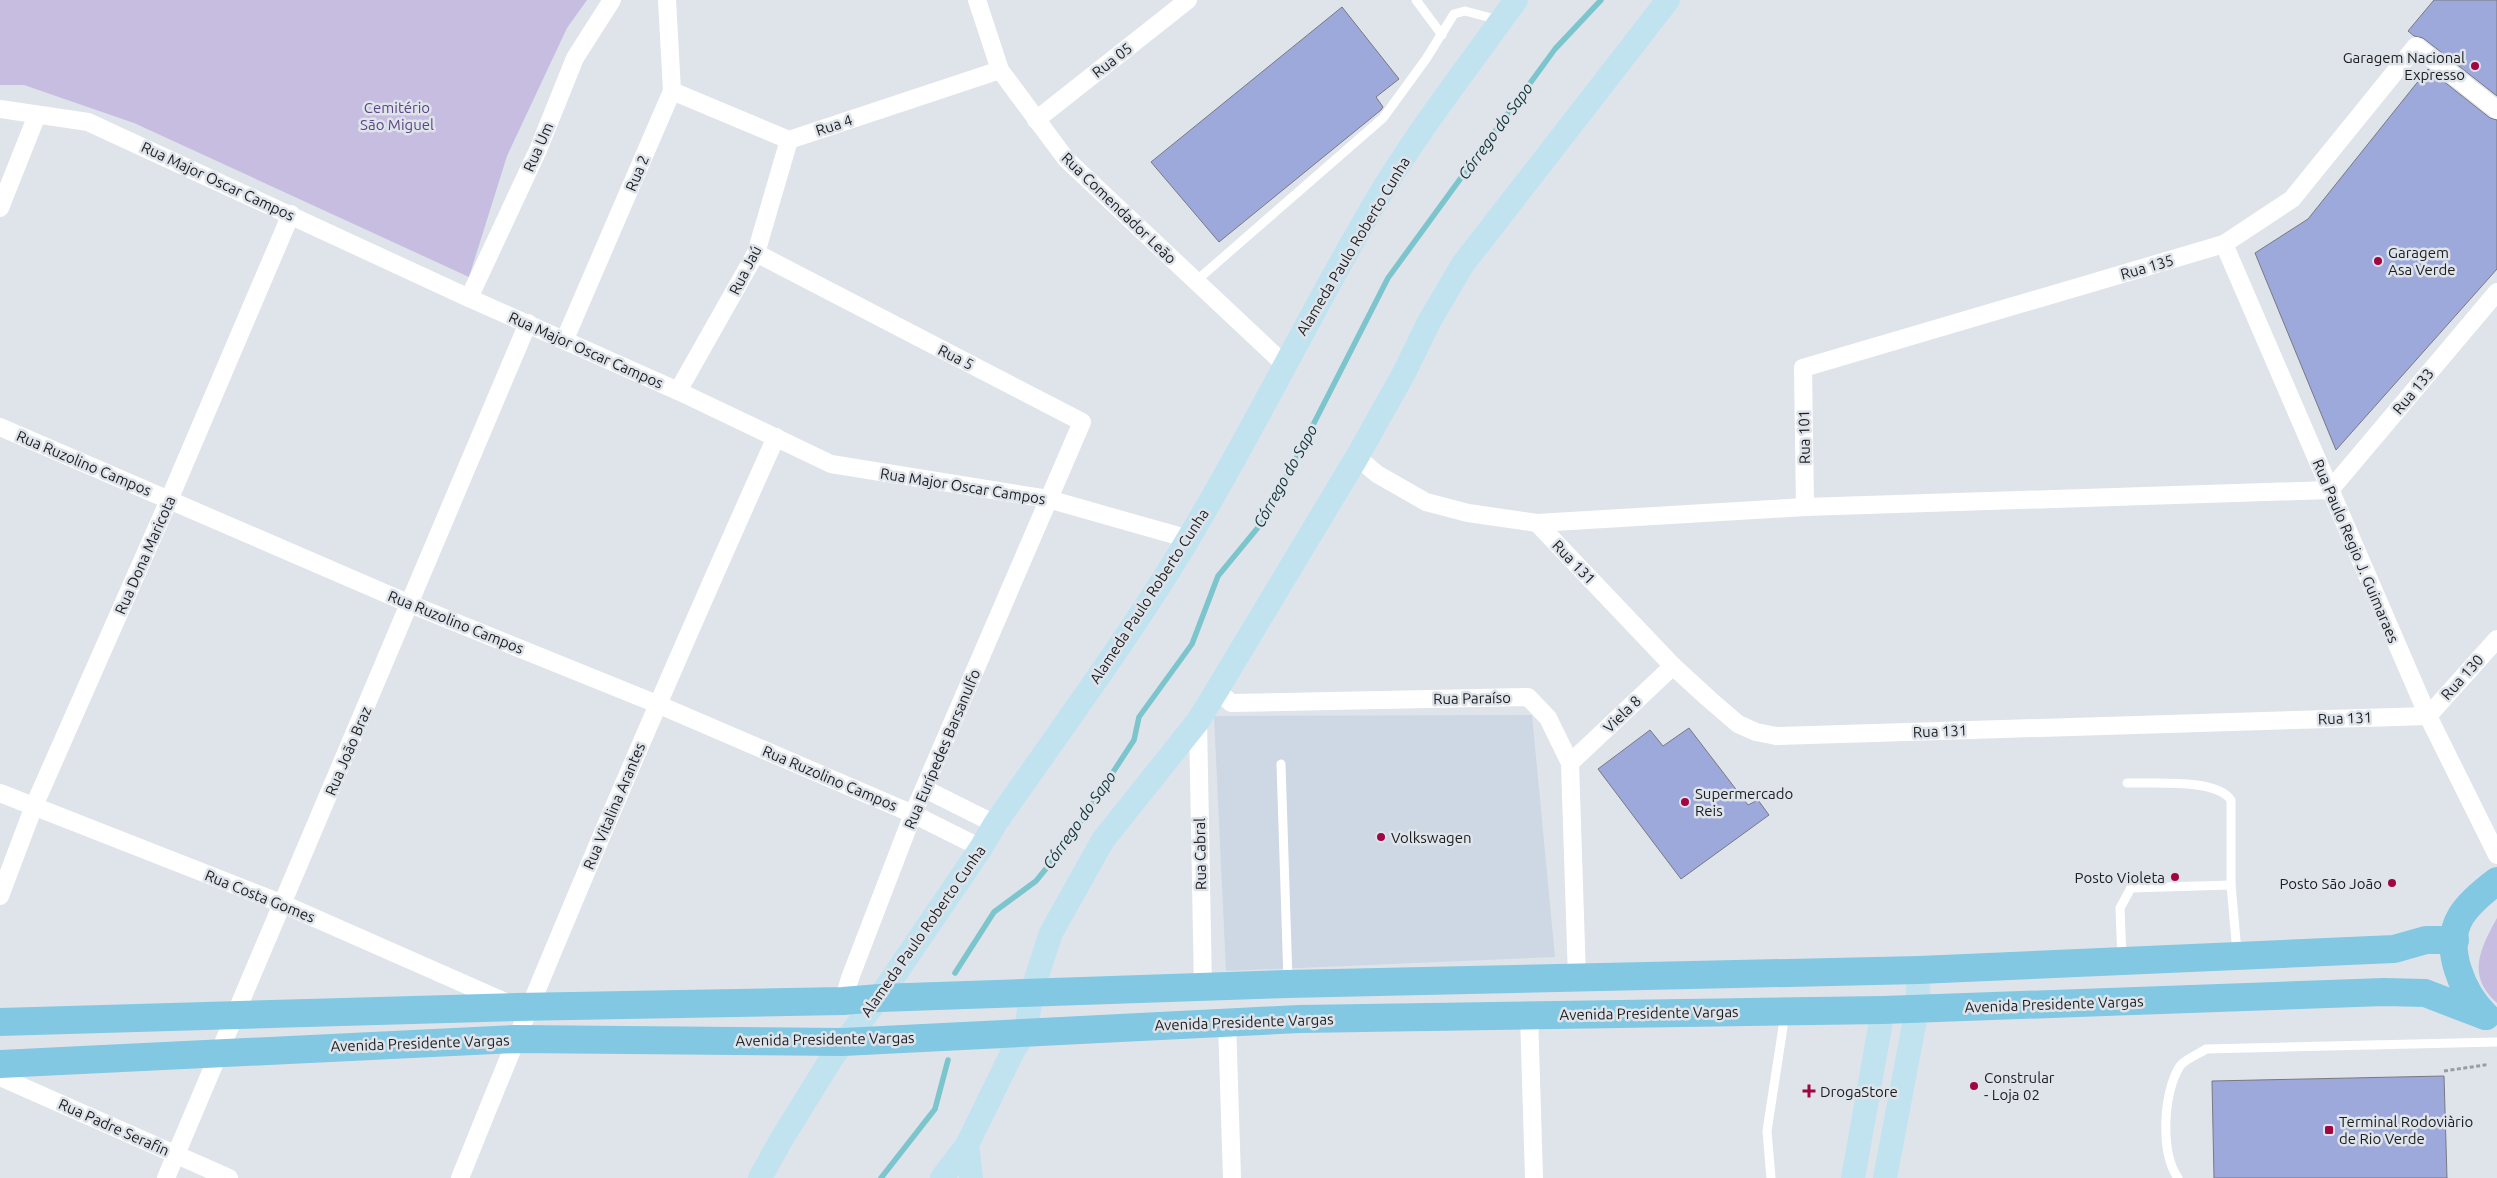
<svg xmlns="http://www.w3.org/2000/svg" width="2497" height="1178" viewBox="0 0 2497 1178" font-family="Ubuntu,sans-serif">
  <rect width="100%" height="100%" fill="#dfe4eb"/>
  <polygon fill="#cdd8e4" points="1532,715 1555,957 1226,971 1214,716"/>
  <g fill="#c7bde0">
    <polygon points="0,0 587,0 567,28 507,156 469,277 134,123 24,85 0,85"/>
    <path d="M2497 918V1003C2466 976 2480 949 2497 918Z"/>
  </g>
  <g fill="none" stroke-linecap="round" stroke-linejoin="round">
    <g stroke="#7dc5cd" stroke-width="5.5">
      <polyline points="955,973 994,912 1036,881 1066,844 1134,740 1139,717 1192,644 1218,576 1265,519 1388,278 1555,49 1601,0"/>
      <polyline points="881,1178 935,1109 948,1060"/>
    </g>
  </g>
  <g fill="#9ea9db" stroke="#777980">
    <polygon points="2434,0 2497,0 2497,96 2423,38 2414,36 2408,31"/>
    <polygon points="1342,7 1399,79 1376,97 1383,107 1381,110 1219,242 1151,162"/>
    <polygon points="2428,69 2490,118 2497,120 2497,269 2336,450 2255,253 2308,219"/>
    <polygon points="1689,728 1748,805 1758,800 1769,815 1681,879 1598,769 1650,730 1663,746"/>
    <polygon points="2444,1076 2447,1178 2214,1178 2212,1081"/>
  </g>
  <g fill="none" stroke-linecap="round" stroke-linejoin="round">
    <polyline stroke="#999da3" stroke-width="3" stroke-dasharray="4 2.5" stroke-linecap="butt" points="2444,1071 2485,1065 2485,1063"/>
    <g stroke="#fff" stroke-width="9">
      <polyline points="1416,0 1442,35"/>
      <polyline points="1196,281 1383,118 1426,59 1454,14 1465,11 1499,20"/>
      <polyline points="1281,764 1288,981"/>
      <path d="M2127 783C2153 784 2216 778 2231 800V885"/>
      <polyline points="2122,959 2120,908 2131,888 2231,885 2237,952"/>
      <polyline points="1771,1178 1767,1131 1785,1014"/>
      <path d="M2178 1178C2160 1152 2163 1092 2180 1066 2185 1059 2199 1054 2206 1049L2497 1042"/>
    </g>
    <g stroke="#fff" stroke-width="18">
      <polyline points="977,0 1000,70 1066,159 1284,364"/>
      <polyline points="672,91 789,140 1000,70"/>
      <polyline points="0,109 88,122 469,298 678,391 831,464 1048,499 1189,539"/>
      <polyline points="1036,120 1188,0"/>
      <polyline points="0,208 37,115"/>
      <polyline points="2224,244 2428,716 2497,855"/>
      <polyline points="756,253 1082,422 913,814 850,978 843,1001"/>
      <polyline points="469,298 538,150 575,58 612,0"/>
      <polyline points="565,339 672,91 667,0"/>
      <polyline points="678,391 756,253 789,140"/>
      <polyline points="0,427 410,604 657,704 913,814 981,848"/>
      <polyline points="1357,457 1377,474 1426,502 1468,513 1537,523 1805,507 2330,490 2497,292"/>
      <polyline points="1805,507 1803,368 2224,244 2292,199 2416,46 2497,110"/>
      <polyline points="1537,523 1673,666 1709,699 1738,724 1756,732 1776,736 2428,716 2497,639"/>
      <polyline points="1217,690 1231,703 1528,697 1548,718 1570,763 1577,978"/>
      <polyline points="1198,721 1203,988"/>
      <polyline points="1570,763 1673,666"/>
      <polyline points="925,789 995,824"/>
      <polyline points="0,793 283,904 510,1004"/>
      <polyline points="0,896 34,806 169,500 291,214"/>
      <polyline points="1529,1014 1534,1178"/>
      <polyline points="1227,1022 1232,1178"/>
      <polyline points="0,1077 229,1178"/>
      <polyline points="166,1178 528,323"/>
      <path d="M460 1178C560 929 666 682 776 437"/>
    </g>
    <g stroke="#c1e3f0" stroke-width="24">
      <polyline points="967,1145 971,1178"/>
      <path d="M760 1178 781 1140 833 1056 879 998 981 848 995 824C1061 729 1131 635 1190 536 1256 426 1311 311 1376 201 1417 132 1469 65 1516 0"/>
      <polyline points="942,1178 967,1145 1014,1049 1026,1032 1031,994 1051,933 1103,840 1198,721 1217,690 1357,457 1404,373 1430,320 1463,264 1668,0"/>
      <polyline points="1853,1178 1883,1010"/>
      <polyline points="1885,1178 1917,1009 1919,970"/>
    </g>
    <g stroke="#82c8e2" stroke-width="28">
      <path d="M2486 1016C2463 994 2442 947 2461 916 2469 903 2485 890 2497 881"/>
      <polyline points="0,1022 516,1007 843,1001 879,998 1288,984 1919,970 2394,949 2426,940 2455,940"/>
      <polyline points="0,1064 516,1039 843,1042 1299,1019 1883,1010 2384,992 2425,993 2485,1016"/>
    </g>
  </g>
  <g fill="#a10544" stroke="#dfe4eb" stroke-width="2">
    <circle cx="2475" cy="66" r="5"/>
    <circle cx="2378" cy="261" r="5"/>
    <circle cx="1685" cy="802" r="5"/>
    <circle cx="1381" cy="837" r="5"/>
    <circle cx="2175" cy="877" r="5"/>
    <circle cx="2392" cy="883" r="5"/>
    <circle cx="1974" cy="1086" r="5"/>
    <path d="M1806.5 1083.5h5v5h5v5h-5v5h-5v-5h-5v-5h5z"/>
    <rect x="2324" y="1125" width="10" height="10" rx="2.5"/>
  </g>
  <g text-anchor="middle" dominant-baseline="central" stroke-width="5" stroke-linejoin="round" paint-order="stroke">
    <g font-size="15" fill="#1b1d1f" stroke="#dfe4eb" text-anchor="start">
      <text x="2465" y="57" text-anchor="end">Garagem Nacional<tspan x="2465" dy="17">Expresso</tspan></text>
      <text x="2388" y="252">Garagem<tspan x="2388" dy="17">Asa Verde</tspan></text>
      <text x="1695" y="793">Supermercado<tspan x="1695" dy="17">Reis</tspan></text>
      <text x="1391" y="837">Volkswagen</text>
      <text x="2165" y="877" text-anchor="end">Posto Violeta</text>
      <text x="2382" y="883" text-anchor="end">Posto São João</text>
      <text x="1984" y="1077">Constrular<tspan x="1984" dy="17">- Loja 02</tspan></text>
      <text x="1820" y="1091">DrogaStore</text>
      <text x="2339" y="1121">Terminal Rodoviàrio<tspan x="2339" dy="17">de Rio Verde</tspan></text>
    </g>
    <g font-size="15" fill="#1b1d1f" stroke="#dfe4eb">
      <text transform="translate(1112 60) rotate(-38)">Rua 05</text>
      <text transform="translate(834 125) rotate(-18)">Rua 4</text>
      <text transform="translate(538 147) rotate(-66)">Rua Um</text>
      <text transform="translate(637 173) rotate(-67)">Rua 2</text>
      <text transform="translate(218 181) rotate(25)">Rua Major Oscar Campos</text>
      <text transform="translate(1119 208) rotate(44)">Rua Comendador Leão</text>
      <text transform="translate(1353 246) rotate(-59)">Alameda Paulo Roberto Cunha</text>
      <text transform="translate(2147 267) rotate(-16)">Rua 135</text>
      <text transform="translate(745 270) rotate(-63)">Rua Jaú</text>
      <text transform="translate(586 350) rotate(24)">Rua Major Oscar Campos</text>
      <text transform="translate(956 357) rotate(27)">Rua 5</text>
      <text transform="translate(2413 391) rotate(-50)">Rua 133</text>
      <text transform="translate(1804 437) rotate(-91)">Rua 101</text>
      <text transform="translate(84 463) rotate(23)">Rua Ruzolino Campos</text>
      <text transform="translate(963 486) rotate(9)">Rua Major Oscar Campos</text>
      <text transform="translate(2356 551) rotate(67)">Rua Paulo Regio J. Guimaraes</text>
      <text transform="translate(145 555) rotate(-66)">Rua Dona Maricota</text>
      <text transform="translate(1574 562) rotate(46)">Rua 131</text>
      <text transform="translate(1149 596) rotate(-57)">Alameda Paulo Roberto Cunha</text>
      <text transform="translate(456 622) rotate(22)">Rua Ruzolino Campos</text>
      <text transform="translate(2462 677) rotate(-48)">Rua 130</text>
      <text transform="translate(1472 698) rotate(-1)">Rua Paraíso</text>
      <text transform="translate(1622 714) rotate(-44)">Viela 8</text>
      <text transform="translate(2345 718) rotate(-2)">Rua 131</text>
      <text transform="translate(1940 731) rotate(-2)">Rua 131</text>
      <text transform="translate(942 749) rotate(-67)">Rua Eurípedes Barsanulfo</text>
      <text transform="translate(348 751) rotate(-67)">Rua João Braz</text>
      <text transform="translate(830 778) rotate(23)">Rua Ruzolino Campos</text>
      <text transform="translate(614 806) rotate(-67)">Rua Vitalina Arantes</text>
      <text transform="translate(1200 854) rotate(-91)">Rua Cabral</text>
      <text transform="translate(260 896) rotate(22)">Rua Costa Gomes</text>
      <text transform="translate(923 931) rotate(-55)">Alameda Paulo Roberto Cunha</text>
      <text transform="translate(2054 1004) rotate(-2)">Avenida Presidente Vargas</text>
      <text transform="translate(1649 1013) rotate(-1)">Avenida Presidente Vargas</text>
      <text transform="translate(1244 1022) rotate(-2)">Avenida Presidente Vargas</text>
      <text transform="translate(825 1039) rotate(-1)">Avenida Presidente Vargas</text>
      <text transform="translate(420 1043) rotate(-2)">Avenida Presidente Vargas</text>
      <text transform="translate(114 1127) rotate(24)">Rua Padre Serafin</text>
    </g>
    <g font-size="15" fill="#5b4584" stroke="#dfe4eb">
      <text x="397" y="107">Cemitério<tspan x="397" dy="17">São Miguel</tspan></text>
    </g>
    <g font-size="16" font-style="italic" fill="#113539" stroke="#dfe4eb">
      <text transform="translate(1495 131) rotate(-54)">Córrego do Sapo</text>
      <text transform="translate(1285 476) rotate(-61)">Córrego do Sapo</text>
      <text transform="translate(1079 820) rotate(-55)">Córrego do Sapo</text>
    </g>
  </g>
</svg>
